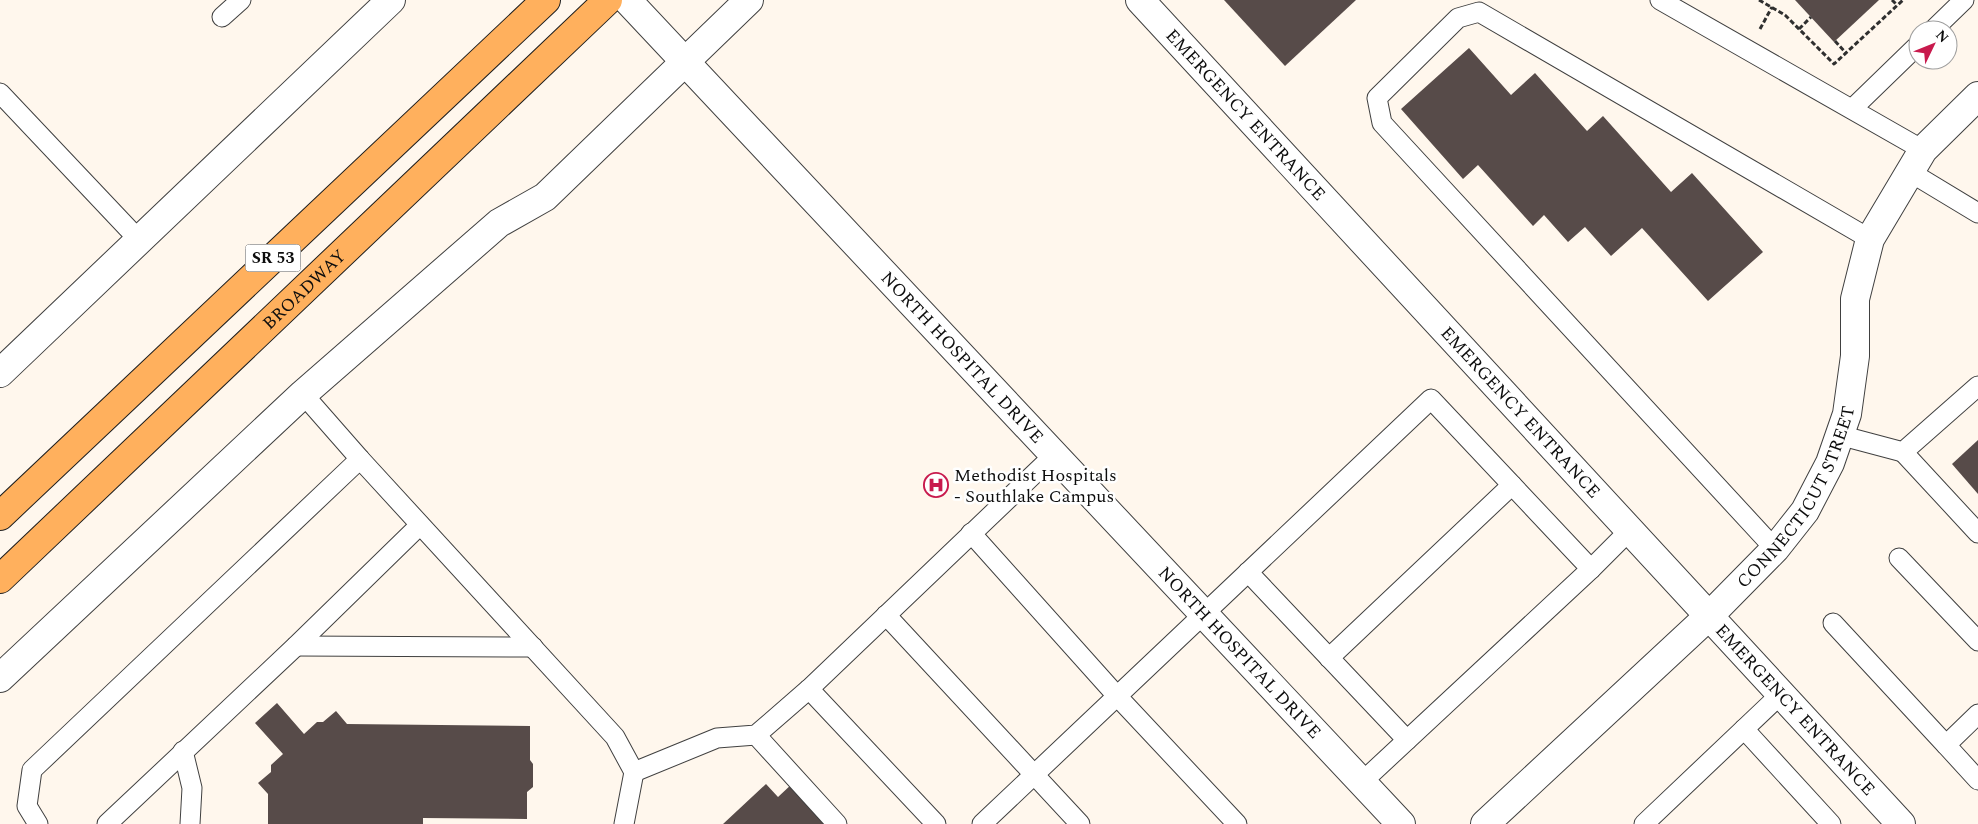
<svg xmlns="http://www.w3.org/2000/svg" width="1978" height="824" viewBox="0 0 1978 824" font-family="Spectral,serif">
  <rect width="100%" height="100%" fill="#fff7ed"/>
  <g fill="#574b49">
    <polygon points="1224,0 1356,0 1285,66"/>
    <polygon points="1795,0 1879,0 1834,42"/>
    <polygon points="1469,48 1511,95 1535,73 1587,131 1603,116 1671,192 1692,173 1763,252 1708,301 1642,228 1611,256 1585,227 1568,242 1544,215 1533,226 1478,165 1463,179 1401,109"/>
    <polygon points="1978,440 1978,494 1952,464"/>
    <polygon points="277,703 304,734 317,722 323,722 336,711 347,724 530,726 530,760 533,764 533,787 527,792 527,819 423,818 423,824 268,824 268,794 258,783 271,772 271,765 283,754 255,723"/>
    <polygon points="793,783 832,824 723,824 766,784 778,797"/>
  </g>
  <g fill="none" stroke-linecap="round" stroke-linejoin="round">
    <defs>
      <g id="service">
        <polyline points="1660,0 1923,150"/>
        <polyline points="222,17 241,0"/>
        <polyline points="1933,30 1964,0"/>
        <polyline points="0,93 139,240"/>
        <polyline points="1852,109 1918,45"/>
        <polyline points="1910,172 1978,213"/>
        <polyline points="303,394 360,459 615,737 634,772 624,824"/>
        <polyline points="1839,435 1903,452 1978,386"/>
        <polyline points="1903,452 1978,533"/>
        <polyline points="971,533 1117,696 1237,824"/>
        <polyline points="1775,549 1382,123 1377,98 1458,18 1479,12 1870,239"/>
        <polyline points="1899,558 1978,641"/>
        <polyline points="1248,572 1407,740"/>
        <polyline points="886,615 1080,824"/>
        <polyline points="1833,623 1946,745"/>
        <polyline points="296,646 533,647"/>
        <polyline points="1329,658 1512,485"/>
        <polyline points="809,689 936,824"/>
        <polyline points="1978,714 1946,745 1978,780"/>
        <polyline points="1744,729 1831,824"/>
        <polyline points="756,735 837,824"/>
        <polyline points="183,751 192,788 190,824"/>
        <polyline points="634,772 717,738 756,735 809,689 1054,455"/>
        <polyline points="1362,782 1591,569 1631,529"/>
        <polyline points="38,824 27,806 32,770 360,459"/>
        <polyline points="107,824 296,646 420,525"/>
        <polyline points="982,824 1431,399 1591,569"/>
        <polyline points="1644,824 1782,693"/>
      </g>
      <g id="minor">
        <path id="s1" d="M627 0 1401 824"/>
        <path id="s2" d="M1140 0 1901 824"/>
        <polyline points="0,373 391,0"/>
        <polyline points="0,678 303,394 499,223 545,197 749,0"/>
        <path id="s3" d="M1485 824 1710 615 1775 549 1805 511 1830 463 1847 414 1855 356V299L1870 239 1923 150 1978 96"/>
      </g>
      <g id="primary">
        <polyline points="0,516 546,0"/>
        <path id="s4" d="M0 579 608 0"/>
      </g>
    </defs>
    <use href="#service" stroke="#404040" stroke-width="21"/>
    <use href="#minor" stroke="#404040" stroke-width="30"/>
    <use href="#primary" stroke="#1e1e1e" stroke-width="30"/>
    <g stroke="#2f2f2f" stroke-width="3" stroke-dasharray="5 2.5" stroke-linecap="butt">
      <polyline points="1759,0 1785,15 1834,64 1903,0"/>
      <polyline points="1892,0 1897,5"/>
      <polyline points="1760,29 1772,7"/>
      <polyline points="1799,29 1811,17"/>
      <polyline points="1835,41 1846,53"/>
    </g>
    <use href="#service" stroke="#fff" stroke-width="19"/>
    <use href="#minor" stroke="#fff" stroke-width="28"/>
    <use href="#primary" stroke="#ffb05d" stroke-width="28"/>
  </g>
  <defs>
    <symbol id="hospital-ring" viewBox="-11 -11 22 22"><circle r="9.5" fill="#fff" stroke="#c81a4d" stroke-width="1.5"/><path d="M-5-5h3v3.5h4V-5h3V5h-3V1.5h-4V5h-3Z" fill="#c81a4d"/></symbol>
  </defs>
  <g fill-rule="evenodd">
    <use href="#hospital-ring" x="922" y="471" width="28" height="28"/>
  </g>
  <g text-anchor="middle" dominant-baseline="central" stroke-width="5" stroke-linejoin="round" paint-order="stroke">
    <rect fill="#fff" stroke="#565656" stroke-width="1" x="245.5" y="244.5" width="55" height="27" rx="4"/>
    <g font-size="16" font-weight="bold" fill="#0d0d0d">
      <text x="273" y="258">SR 53</text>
    </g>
    <g font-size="18" fill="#0d0d0d" stroke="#fff">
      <text stroke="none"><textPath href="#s2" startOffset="156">EMERGENCY ENTRANCE</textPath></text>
      <text stroke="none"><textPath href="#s4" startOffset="420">BROADWAY</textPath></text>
      <text stroke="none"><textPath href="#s1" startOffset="490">NORTH HOSPITAL DRIVE</textPath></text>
      <text stroke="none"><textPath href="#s2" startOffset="561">EMERGENCY ENTRANCE</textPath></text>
      <text stroke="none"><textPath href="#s3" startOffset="456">CONNECTICUT STREET</textPath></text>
      <text stroke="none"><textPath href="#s1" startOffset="895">NORTH HOSPITAL DRIVE</textPath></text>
      <text stroke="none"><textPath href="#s2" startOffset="966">EMERGENCY ENTRANCE</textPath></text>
    </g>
    <g font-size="18" fill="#0d0d0d" stroke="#fff" text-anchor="start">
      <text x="954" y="475">Methodist Hospitals<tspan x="954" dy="21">- Southlake Campus</tspan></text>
    </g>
  </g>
  <g transform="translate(1933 45) rotate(47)"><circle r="24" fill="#ffffff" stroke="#9e9e9e"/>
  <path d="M0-4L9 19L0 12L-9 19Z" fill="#c81a4d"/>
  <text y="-8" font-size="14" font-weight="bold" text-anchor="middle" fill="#0d0d0d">N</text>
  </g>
</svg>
